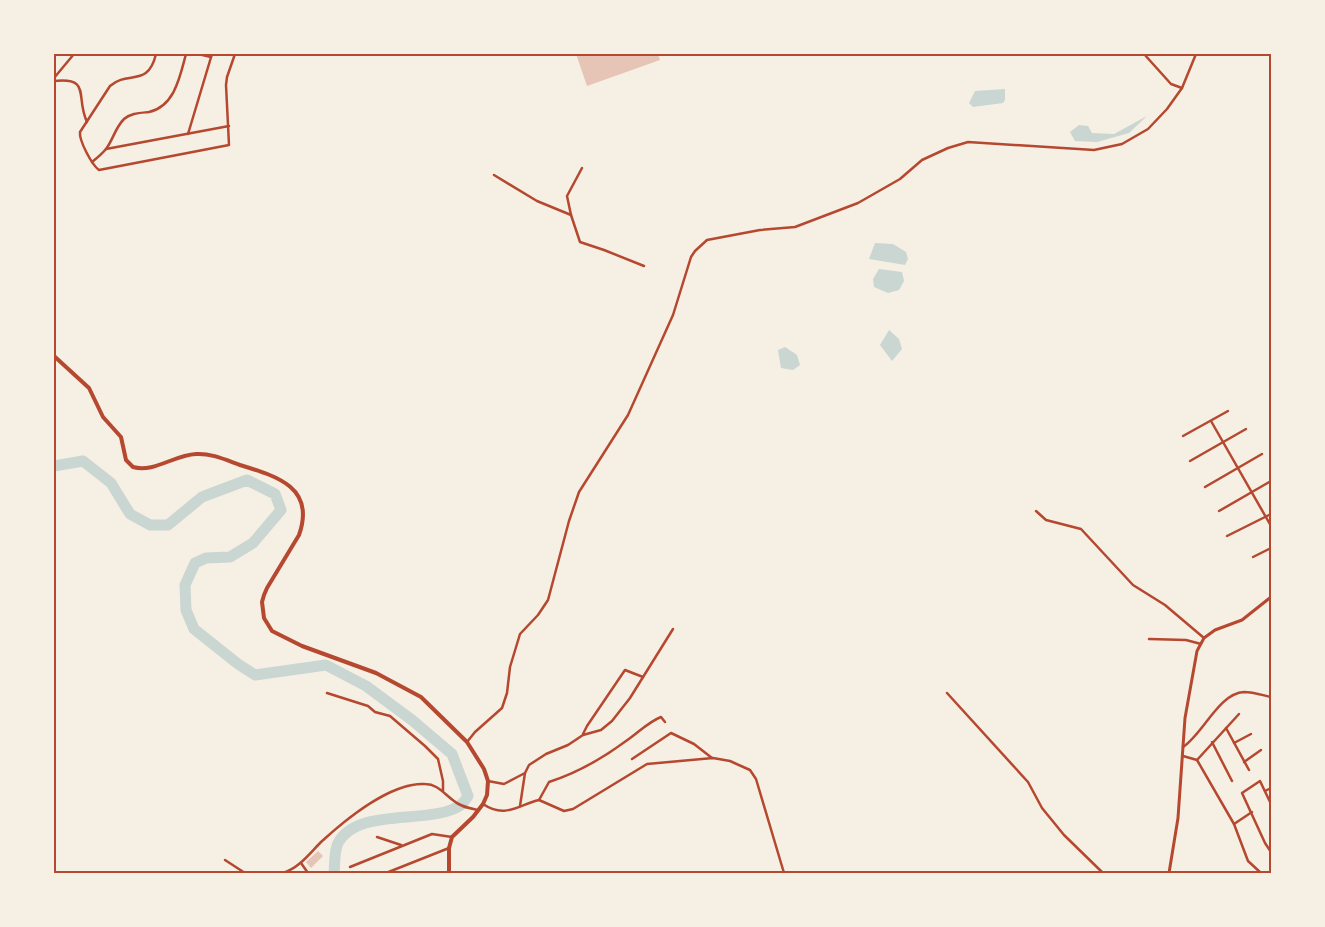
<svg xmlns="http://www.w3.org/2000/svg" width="1325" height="927" viewBox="0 0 1325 927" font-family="'Playfair Display',serif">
  <rect width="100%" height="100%" fill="#f6efe4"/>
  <g fill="#c9d6d2">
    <polygon points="1005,89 1005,100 1003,103 973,107 969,103 975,91"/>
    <polygon points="1147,116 1129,133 1097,142 1075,141 1070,132 1079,125 1088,126 1092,133 1114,134"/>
    <polygon points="875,243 893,244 906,252 908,259 905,265 869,259"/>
    <polygon points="879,269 902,272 904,281 899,290 888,293 874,287 873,279"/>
    <polygon points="889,330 899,339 902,349 892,361 880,345"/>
    <polygon points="785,347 797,355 800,365 793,370 781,368 778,350"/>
  </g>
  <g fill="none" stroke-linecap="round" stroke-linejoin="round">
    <path stroke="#c9d6d2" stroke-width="11" d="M54 466 83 461 111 483 130 514 150 525H168L202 497 247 480 275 494 281 510 253 543 230 557 206 558 195 563 185 585 186 610 194 629 238 664 255 675 326 665 366 686 412 720 452 754 468 796C466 799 463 803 461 805 430 826 358 806 338 843 334 851 335 864 334 873"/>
  </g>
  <g fill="#e6c5b7">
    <polygon points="576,54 658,54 660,60 587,86"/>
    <polygon points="318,851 323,856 311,868 306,862"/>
  </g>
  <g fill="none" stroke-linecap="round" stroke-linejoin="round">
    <g stroke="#b5482f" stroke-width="2.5">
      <path d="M156 54C148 88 128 70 110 86L80 132C79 141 92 165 99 170L229 145 226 85 227 77 235 54"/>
      <polyline points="198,54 211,57"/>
      <polyline points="1144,54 1171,84 1182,88"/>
      <polyline points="54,78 74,54"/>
      <path d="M54 81C92 77 75 97 87 122"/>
      <polyline points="188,134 212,54"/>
      <polyline points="106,149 229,126"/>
      <path d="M92 162C97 158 102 154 106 149 113 140 115 128 124 119 131 113 140 113 149 112 175 106 180 76 186 54"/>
      <polyline points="582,168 567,196 571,215 580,242 604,250 644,266"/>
      <polyline points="494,175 537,201 571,215"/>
      <polyline points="1211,421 1271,526"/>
      <polyline points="1183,436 1228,411"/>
      <polyline points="1190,461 1246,429"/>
      <polyline points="1205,487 1262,454"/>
      <polyline points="1036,511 1046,520 1081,529 1133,585 1165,605 1204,638"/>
      <polyline points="1219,511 1271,481"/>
      <polyline points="1227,536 1271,514"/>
      <polyline points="1253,557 1271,548"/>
      <polyline points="1149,639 1186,640 1201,644"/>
      <polyline points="327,693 368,706 375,712 390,716 425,746 438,759 443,781 443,791"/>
      <polyline points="947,693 1028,782 1042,808 1064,835 1103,873"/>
      <polyline points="1226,728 1249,770"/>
      <polyline points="583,734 587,726 625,670 643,677"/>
      <polyline points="467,742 475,732 502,708 507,693 510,667 520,634 538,615 548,600 569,521 579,492 628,415 673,315 691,257 695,251 707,240 760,230 795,227 858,203 900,179 922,160 948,148 968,142 1094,150 1122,144 1148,129 1167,109 1182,88 1196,54"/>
      <polyline points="1212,742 1232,781"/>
      <polyline points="1234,743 1251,734"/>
      <path d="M1183 747C1203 734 1219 693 1244 692 1253 692 1262 695 1271 697"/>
      <polyline points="1183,756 1197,760 1234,824 1248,861 1261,873"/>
      <polyline points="632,759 671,733 694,744 712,758"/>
      <polyline points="1197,760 1239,714"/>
      <polyline points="1244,762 1261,750"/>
      <polyline points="488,781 504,784 525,773"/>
      <polyline points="1265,791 1271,788"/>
      <path d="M539 800 549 782C577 773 603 758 626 741 638 733 648 722 661 717L665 722"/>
      <path d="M483 804C505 819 518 805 539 800L564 811 573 809 647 764 713 758 730 761 750 770 756 779 784 873"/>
      <polyline points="1271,804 1260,781 1242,793 1265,843 1271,852"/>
      <polyline points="520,806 525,773 529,765 546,754 568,745 583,735 601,730 612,721 630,698 673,629"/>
      <polyline points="1234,824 1252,812"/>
      <polyline points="377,837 401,845"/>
      <polyline points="225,860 245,873"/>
      <polyline points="301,863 308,873"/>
      <polyline points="350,867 432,834 452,837"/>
      <path d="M283 873C299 868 309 854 321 842 345 820 391 782 425 784 438 784 444 794 454 801 461 807 469 808 478 810"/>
      <polyline points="386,873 449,848"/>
    </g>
    <polyline stroke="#b5482f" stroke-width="3" points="1169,873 1178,818 1185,718 1197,651 1204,638 1215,630 1242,620 1271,597"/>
    <path stroke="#b5482f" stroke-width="4" d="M54 356 89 388 103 417 121 437 126 460 133 467C154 473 174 455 196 454 211 453 226 460 240 465 276 476 316 487 299 535L267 588 264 595 262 602 264 618 272 631 302 646 376 673 421 697 467 742 484 769 488 781 487 795 483 804 473 817 452 837 449 848V873"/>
  </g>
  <rect width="1325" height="927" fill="none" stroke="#f6efe4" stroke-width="110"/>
  <rect x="55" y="55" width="1215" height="817" fill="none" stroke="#b5482f" stroke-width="2"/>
</svg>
